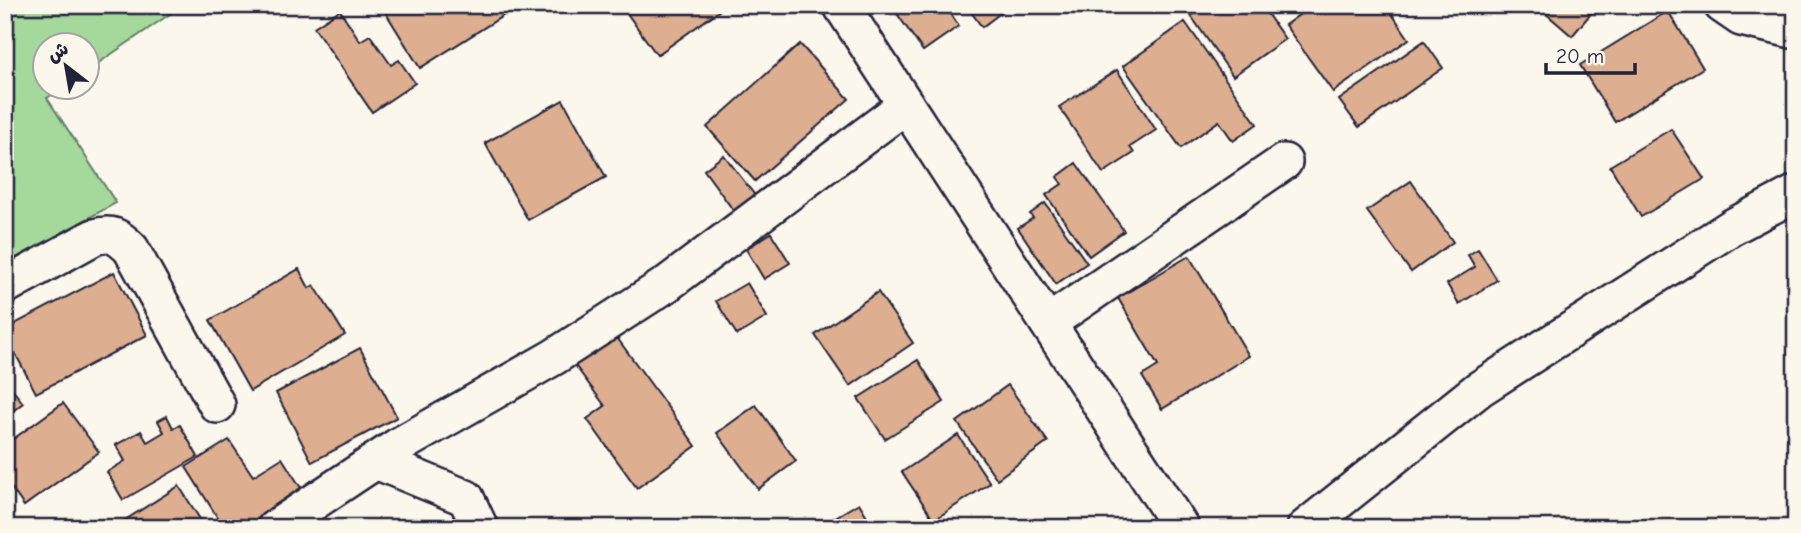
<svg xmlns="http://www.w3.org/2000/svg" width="1801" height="533" viewBox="0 0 1801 533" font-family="'Comic Neue','Playpen Sans Arabic',sans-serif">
  <rect width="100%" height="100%" fill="#fbf7ec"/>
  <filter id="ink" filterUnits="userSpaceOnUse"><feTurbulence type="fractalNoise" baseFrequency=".0143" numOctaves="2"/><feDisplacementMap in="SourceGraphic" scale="14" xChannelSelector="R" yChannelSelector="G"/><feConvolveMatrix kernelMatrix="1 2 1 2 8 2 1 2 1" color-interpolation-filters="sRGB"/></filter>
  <g filter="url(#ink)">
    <polygon fill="#a5d99c" stroke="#647e6c" stroke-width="2" points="5,5 183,5 88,70 88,46 46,46 46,88 62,88 47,98 116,203 5,264"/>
    <g fill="#ddae8f" stroke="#22223b" stroke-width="2">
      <polygon points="381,5 520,5 420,68"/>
      <polygon points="621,5 727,5 657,55"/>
      <polygon points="891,5 945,5 959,26 923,51"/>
      <polygon points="966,5 1011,5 982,27"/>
      <polygon points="1207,5 1261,5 1285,39 1233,76 1191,16"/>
      <polygon points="1313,5 1386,5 1409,39 1333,92 1285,25"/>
      <polygon points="1536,5 1598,5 1572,36"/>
      <polygon points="340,10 360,41 370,35 391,65 399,60 415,83 372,112 314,27"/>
      <polygon points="1668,11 1703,68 1615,122 1580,65"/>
      <polygon points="1185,22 1257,124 1233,141 1219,121 1181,148 1123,66"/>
      <polygon points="1424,41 1443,68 1359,127 1339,100"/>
      <polygon points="800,44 849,99 755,181 707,127"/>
      <polygon points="1117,70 1156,130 1130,147 1134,153 1103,173 1059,107"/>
      <polygon points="563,100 606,177 528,220 485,143"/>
      <polygon points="1671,129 1704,179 1641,217 1610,166"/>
      <polygon points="724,155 757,198 736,214 704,170"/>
      <polygon points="1076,163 1124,231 1089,256 1046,195 1062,184 1057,177"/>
      <polygon points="1411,181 1453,242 1411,272 1367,211"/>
      <polygon points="1045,203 1087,263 1056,284 1018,228 1033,218 1030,214"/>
      <polygon points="771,233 790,263 764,279 746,249"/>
      <polygon points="1478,249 1497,280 1459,304 1447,284 1475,267 1468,255"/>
      <polygon points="1189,256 1249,356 1162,409 1142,376 1158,366 1118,298"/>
      <polygon points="299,269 309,288 314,285 345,335 250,391 210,320"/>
      <polygon points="114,272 147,335 36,393 5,334 5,329"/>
      <polygon points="747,283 767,317 737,335 716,301"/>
      <polygon points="878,292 913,343 850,386 815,335"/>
      <polygon points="615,335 696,446 637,488 587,419 605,406 574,364"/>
      <polygon points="360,348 397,417 312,462 276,393"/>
      <polygon points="918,360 944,402 885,439 858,398"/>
      <polygon points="5,380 23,403 5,417"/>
      <polygon points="1008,385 1048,442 997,479 957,422"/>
      <polygon points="63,403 99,452 24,506 5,479 5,445"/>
      <polygon points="756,405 796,461 758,489 717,433"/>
      <polygon points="167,416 173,428 180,425 198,457 123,500 107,472 125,461 116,445 141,431 147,442 164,432 158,421"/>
      <polygon points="958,435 990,483 934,520 902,472"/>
      <polygon points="229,440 253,476 282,458 303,491 247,528 224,528 186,467"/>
      <polygon points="179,486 205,527 114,528 114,527"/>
      <polygon points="859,503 874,528 817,528"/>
    </g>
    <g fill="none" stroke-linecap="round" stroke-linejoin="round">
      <defs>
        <g id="minor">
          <polyline points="841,5 1181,528"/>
          <polyline points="1722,5 1741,18 1796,31"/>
          <path d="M5 286 94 237C112 232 118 236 131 249L217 405"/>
          <polyline points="1048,323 1284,162"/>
          <polyline points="376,461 466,498 480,528"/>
          <polyline points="275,528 398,446 554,357 667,284 906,105"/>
          <polyline points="1305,528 1479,389 1732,227 1796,193"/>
        </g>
      </defs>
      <use href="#minor" stroke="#22223b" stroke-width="40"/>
      <use href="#minor" stroke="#fbf7ec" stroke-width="35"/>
    </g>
  </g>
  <rect width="1801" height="533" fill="none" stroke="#fbf7ec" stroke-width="28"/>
  <rect x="14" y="14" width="1773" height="505" fill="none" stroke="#22223b" stroke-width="2.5" filter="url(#ink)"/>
  <g transform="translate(66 66) rotate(329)"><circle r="33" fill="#fbf7ec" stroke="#a4a2a5" stroke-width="2"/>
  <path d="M0-5L12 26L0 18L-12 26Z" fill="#22223b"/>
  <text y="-10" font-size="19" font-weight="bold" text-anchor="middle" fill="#22223b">ش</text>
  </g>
  <path d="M1546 63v10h89v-10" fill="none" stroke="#22223b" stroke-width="3.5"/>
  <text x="1556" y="63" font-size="21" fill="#22223b" stroke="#fbf7ec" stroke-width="5" paint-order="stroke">20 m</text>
</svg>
